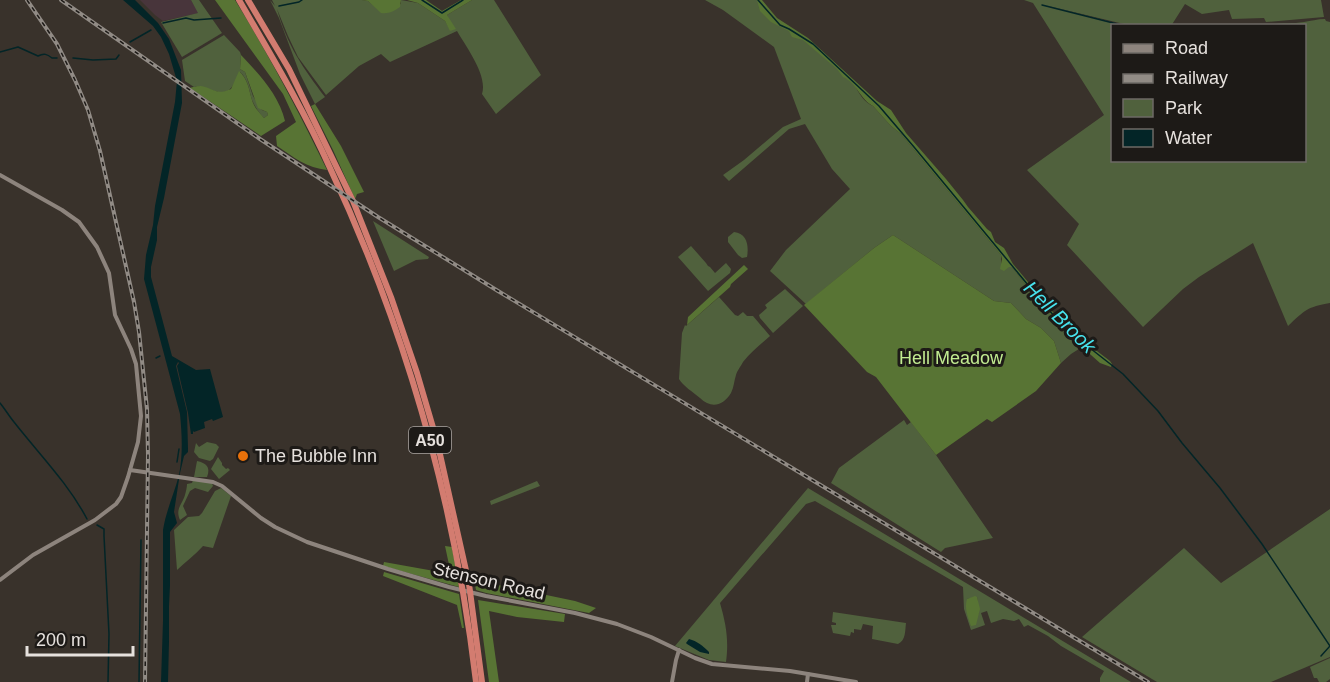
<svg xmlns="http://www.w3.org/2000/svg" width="1330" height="682" viewBox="0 0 1330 682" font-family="Helvetica,sans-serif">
  <rect width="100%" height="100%" fill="#39322b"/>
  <polygon fill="#48353b" points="140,0 191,0 199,13 163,21 155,15"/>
  <g fill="#50613d" fill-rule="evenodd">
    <polygon points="191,0 199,0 222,33 182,57 161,22 198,13"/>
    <path d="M270 0 275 6 272 0H362L368 1 380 11 401 4V0L418 3 445 21 451 31 447 15 472 0H494L541 75 496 114 482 94C488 75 466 47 457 31L390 62 381 54 359 66 326 95 298 57 288 36 277 9C287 45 303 68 325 97L315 104 300 74 279 18Z"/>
    <path d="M705 0H758L780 25 813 44 855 85C858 93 865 103 873 106L891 126 901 134 1001 255V264L1009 267H1012L1042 306 1082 347 1071 354 1061 363 1054 341 1041 328 1026 319 1011 303 994 301 893 235 874 248 806 304 770 271 786 250 850 189 832 169 805 124 789 129 729 181 723 175 744 160 783 127 801 119 774 47 723 10Z"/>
    <path d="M1024 0H1321L1324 17 1266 22 1264 18 1232 19 1229 10 1202 14 1185 4 1171 26 1128 25 1044 5 1123 25 1112 26V160H1304V26L1272 25C1282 22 1293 24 1304 22 1311 21 1317 19 1325 19L1326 21 1330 22V303C1307 307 1305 310 1288 326L1253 243 1199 277 1183 289 1143 327 1067 245 1079 224 1027 170 1104 115 1033 3Z"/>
    <path d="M224 35 240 52 241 55 240 69 245 72 253 96 262 110 267 112 268 115 264 118C259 113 255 107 252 100 249 90 248 79 240 72 237 77 234 86 229 90 219 97 205 85 194 87L185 81 182 60Z"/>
    <polygon points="373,221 429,257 428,259 416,260 394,271"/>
    <path d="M734 232C747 233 749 246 747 257L742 258 738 255 728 242V237Z"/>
    <polygon points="691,246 706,263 708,266 710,267 715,273 726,263 731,269 730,273 708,291 678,257"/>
    <polygon points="785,289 803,306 773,333 760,318 759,315 767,308 765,305"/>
    <path d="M719 297 735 315 738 316 743 312 747 316H753L770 336C761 344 751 352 743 362 741 366 737 371 736 375 734 381 734 387 731 393 723 406 711 409 700 398 694 393 682 385 679 379L682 333 685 325 686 326Z"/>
    <polygon points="904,420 907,425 911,422 936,455 993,538 945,548 941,552 831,483 839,468"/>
    <polygon points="207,442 216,444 219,447 213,459 210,461 199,458 194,452 196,443 199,447"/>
    <polygon points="218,457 222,463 222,465 226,469 228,468 230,470 219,479 211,469"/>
    <path d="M197 461C206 463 211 467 207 477H194Z"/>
    <path d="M193 480 212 483 213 486 208 492 195 488 190 491 183 506 187 515 180 520C175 509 182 505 185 495 186 491 187 487 187 484L192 483Z"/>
    <polygon points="537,481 540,486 491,505 490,501"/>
    <path d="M221 488 231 496 213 548 203 546C195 555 185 562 177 570L174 530 188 517 199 516 202 513 215 491Z"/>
    <path d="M808 488 1131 682H1100V678L1104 671 1061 646 1048 636 1028 625 1024 627 1019 619 1014 621 1003 619 991 623 987 611 981 613 985 625 971 630 964 609 963 587 815 501 806 504 720 603C726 624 729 640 726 662L709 660 675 646ZM977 597 979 612 977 616V620L967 613V599Z"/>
    <polygon points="1330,509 1330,657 1271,682 1157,682 1082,637 1184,548 1221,583"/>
    <path d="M833 612 906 623C905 631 906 640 898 644L872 639 873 626 863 624 861 630 854 629V633L851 632 850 636 833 633 831 625H836V623L832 622Z"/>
    <polygon points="1330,658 1330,679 1326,682 1319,682 1317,678 1314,678 1310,667"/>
  </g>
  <g fill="#587434">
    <path d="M215 0H235C269 55 299 112 327 170 307 168 293 157 277 146L276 136 296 122 283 94Z"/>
    <path d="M362 0H401L400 7C394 11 389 14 381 13L368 1Z"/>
    <polygon points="407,0 426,0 442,11 461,0 472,0 447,15 456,29 450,31 445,21 418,3"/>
    <path d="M757 0H762L777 18 808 38 877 101 891 110 906 133 946 179 963 200 968 207 987 229 991 232 995 242 1004 248 1013 264 1057 317 1076 335 1110 361 1112 364 1111 367 1100 363 1082 347 1042 306 1012 267H1009L1004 271 1000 269 1002 259 1001 255 901 134 891 126 873 106C860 99 856 82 843 77L837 69 803 40 792 37 789 31 771 22 760 11Z"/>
    <path d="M241 55C259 74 279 95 285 121L261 136 190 88C191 87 200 86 201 86 214 88 215 96 231 89L239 71C248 79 249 90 252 100 254 107 259 112 264 118L268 115 267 112 258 108 245 72 240 69Z"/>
    <polygon points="315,104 341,146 364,192 357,194 355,199 333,150 311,106"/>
    <polygon points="893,235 994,301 1011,303 1026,319 1041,328 1054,341 1061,363 1036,391 992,422 987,419 936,455 876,377 867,372 804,305 874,248"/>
    <polygon points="744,265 748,269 731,284 730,287 687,325 688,317"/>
    <polygon points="445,546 452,547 459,587 383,566 384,562 451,574"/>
    <polygon points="384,572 459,594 464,628 462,628 457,605 383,576"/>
    <polygon points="474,580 575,601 596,608 589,613 486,593 476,590"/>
    <path d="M975 596 977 597 980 609 976 625 971 626C968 617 964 608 967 599Z"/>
    <polygon points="478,600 565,614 564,622 517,617 489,611 499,682 489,682"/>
  </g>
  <g fill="#032527">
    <path d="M123 0H135L158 23 169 39 181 70 182 103 164 198 157 227V240L151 267V277L172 356 196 370 210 369 223 417 213 421 212 419 204 422 205 428 194 432 193 431V434H191L188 413 177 366 179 363 178 362 176 366 187 412 188 449V452L184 456 180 473 174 512 177 523 170 532V585L169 606V641L168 682H161L163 621V530C166 511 174 494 179 475 183 455 182 434 180 414L144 279 146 255 153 225 155 206 175 102 177 81 169 54 161 37 153 26Z"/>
    <path d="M689 639C697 641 703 646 709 652V654L700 652 687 644 686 643Z"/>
  </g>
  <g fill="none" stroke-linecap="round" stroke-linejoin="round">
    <g stroke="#032527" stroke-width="1.5">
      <polyline points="422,0 442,13 463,0"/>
      <polyline points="758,0 780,25 789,29 813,44 879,106 914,147 1047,308 1067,330 1123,374 1158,411 1182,443 1220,488 1262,544 1330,646 1321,656"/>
      <polyline points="1042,5 1125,26"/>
      <polyline points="279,6 299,2 302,0"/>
      <polyline points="163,23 186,18 194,20 221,18"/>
      <polyline points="130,42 151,30"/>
      <path d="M0 52 18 47 38 56C44 53 47 54 52 58H57"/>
      <polyline points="73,58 93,60 116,59 119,55"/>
      <polyline points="156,358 160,356"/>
      <path d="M0 403C5 409 9 416 14 422 39 454 68 483 87 519"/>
      <polyline points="177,462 179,449"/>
      <polyline points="97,525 104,529 104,536 109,634 108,682"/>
      <polyline points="139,682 141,540"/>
    </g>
    <g stroke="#8d847d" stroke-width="4">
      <polyline points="0,175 62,210 79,222 97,247 109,273 115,315 131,349 136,364 141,416 138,442 128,477 121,497 116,504 95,520 33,555 0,580"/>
      <polyline points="130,470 213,482 222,486 261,518 275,527 307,542 388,569 449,587 486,596 575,613 617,624 651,637 695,658 712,664 790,671 856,682"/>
      <polyline points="672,682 676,660 679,650"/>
      <polyline points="807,682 808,674"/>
    </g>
    <g stroke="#d37c70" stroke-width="6">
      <path d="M239 0C271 55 304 110 330 168 406 330 455 504 476 682"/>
      <polyline points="248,0 289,69 353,201 391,297 417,373 437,441 469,584 482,682"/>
    </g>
    <defs>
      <g id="rail">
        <polyline points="27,0 57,44 75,80 88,110 100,151 134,302 139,332 147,409 148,455 145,682"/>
        <polyline points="61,0 260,139 378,217 498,291 1148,682"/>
      </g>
    </defs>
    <use href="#rail" stroke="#918b85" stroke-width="4"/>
    <use href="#rail" stroke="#1d1a17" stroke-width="1.5" stroke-dasharray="4.5" stroke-linecap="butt"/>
  </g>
  <circle fill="#e8710a" stroke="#1d1a17" stroke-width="2" cx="243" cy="456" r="6"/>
  <g text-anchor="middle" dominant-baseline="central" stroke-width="6" stroke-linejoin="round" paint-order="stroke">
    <rect fill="#1d1a17" stroke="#aaa5a2" stroke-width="1.5" x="409" y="427" width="42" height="26" rx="4.5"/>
    <g font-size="16" font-weight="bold" fill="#e6e1dd">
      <text x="430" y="440">A50</text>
    </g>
    <g font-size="18" fill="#c2ec91" stroke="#1d1a17">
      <text x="951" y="358">Hell Meadow</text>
    </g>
    <g font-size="18" fill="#e6e1dd" stroke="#1d1a17" text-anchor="start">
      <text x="255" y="456">The Bubble Inn</text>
    </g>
    <g font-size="18" fill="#e6e1dd" stroke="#1d1a17">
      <text transform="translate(489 581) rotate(13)">Stenson Road</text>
    </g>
    <g font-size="20" font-style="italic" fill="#47e2ed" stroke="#1d1a17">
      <text transform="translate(1060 317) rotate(45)">Hell Brook</text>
    </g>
  </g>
  <rect x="1111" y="24" width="195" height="138" fill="#1d1a17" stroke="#6d6a66" stroke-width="1.5"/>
  <rect x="1123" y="44" width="30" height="9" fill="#8d847d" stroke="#6d6a66" stroke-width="1.5"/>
  <text x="1165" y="54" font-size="18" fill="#e6e1dd">Road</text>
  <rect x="1123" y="74" width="30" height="9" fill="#918b85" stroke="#6d6a66" stroke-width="1.5"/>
  <text x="1165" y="84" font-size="18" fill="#e6e1dd">Railway</text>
  <rect x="1123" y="99" width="30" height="18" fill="#50613d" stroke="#6d6a66" stroke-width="1.5"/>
  <text x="1165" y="114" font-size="18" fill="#e6e1dd">Park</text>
  <rect x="1123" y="129" width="30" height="18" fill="#032527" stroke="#6d6a66" stroke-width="1.5"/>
  <text x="1165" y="144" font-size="18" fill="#e6e1dd">Water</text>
  <path d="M27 646v9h106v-9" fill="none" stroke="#e6e1dd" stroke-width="3"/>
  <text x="36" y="646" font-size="18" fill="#e6e1dd" stroke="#1d1a17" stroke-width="4.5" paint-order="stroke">200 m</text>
</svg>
